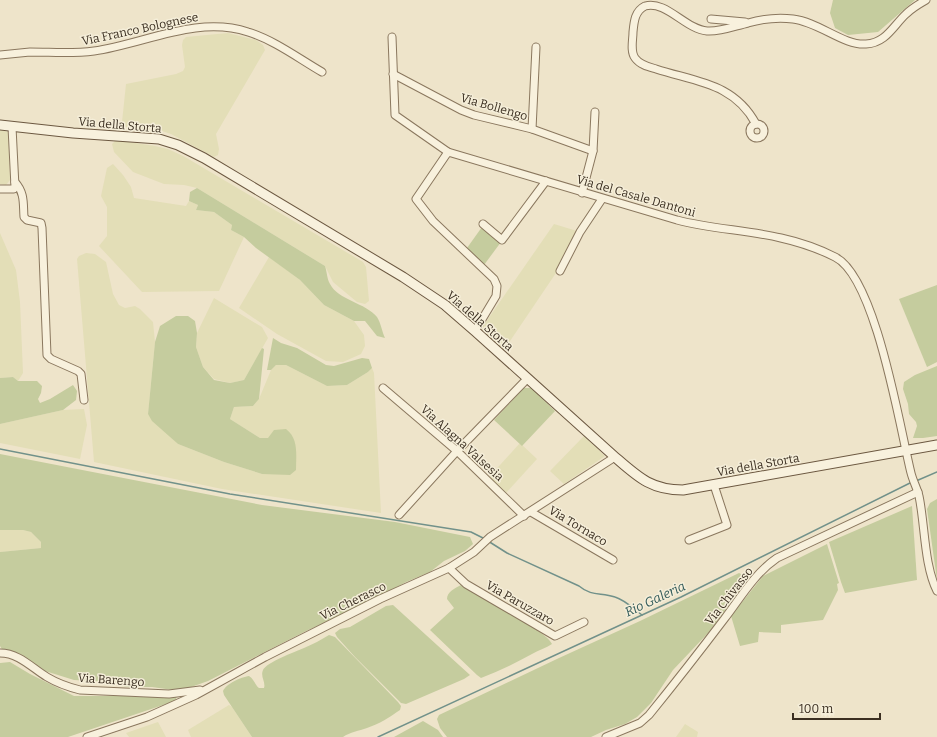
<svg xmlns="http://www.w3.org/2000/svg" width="937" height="737" viewBox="0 0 937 737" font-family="Bitter,serif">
  <rect width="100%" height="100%" fill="#eee4ca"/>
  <g fill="#e3deb7">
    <polygon points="228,33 256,40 263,45 265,50 216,134 219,149 218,155 214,157 171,134 156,129 128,128 124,126 122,122 126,84 176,74 183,71 185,67 182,45 183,40 186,37"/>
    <polygon points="0,130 9,132 10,180 6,185 0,184"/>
    <polygon points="116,140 155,146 168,149 185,157 363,262 366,267 369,301 365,304 357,302 333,282 325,266 197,188 184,185 164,184 133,172 114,152 112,144"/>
    <polygon points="113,164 123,175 131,187 134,198 186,206 189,201 198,205 196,210 214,212 232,225 231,230 244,237 219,291 142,292 99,246 107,236 107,207 101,196 107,168"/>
    <polygon points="554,224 577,231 558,270 504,350 481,329"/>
    <polygon points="0,233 16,270 20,302 23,373 18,381 13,377 0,378"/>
    <polygon points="86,253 95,254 106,262 113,294 119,305 125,308 135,306 140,309 153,322 155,342 148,414 178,444 224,462 262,474 268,438 260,438 230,419 234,407 253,406 259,399 271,370 276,365 286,365 327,386 347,385 368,372 372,368 374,373 381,513 222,489 94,462 77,259 79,256"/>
    <polygon points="269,257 300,280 324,305 354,321 364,335 365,346 361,354 343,362 326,361 277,334 239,308"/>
    <polygon points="214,298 262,327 268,338 244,380 230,383 214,379 203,367 196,347 197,333"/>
    <polygon points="84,409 87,425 80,459 0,443 0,424 63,410"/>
    <polygon points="584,436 605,456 564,484 550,471"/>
    <polygon points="520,443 537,459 506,493 489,477"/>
    <polygon points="0,530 23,530 31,532 41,542 41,548 0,552"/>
    <polygon points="229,705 232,707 252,737 191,737 188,730"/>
    <polygon points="158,722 166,737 129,737 126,733"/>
    <polygon points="685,724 698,732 697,737 676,737"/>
  </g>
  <g fill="#c5cc9e">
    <polygon points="833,0 915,0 878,32 848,35 835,28 830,13"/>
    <path d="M197 188 325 266C327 272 327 279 330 284 338 300 366 303 377 317 381 323 382 332 385 338L377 336 365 321H354L324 305 300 280 256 248 244 237 231 230 232 225 214 212 196 210 198 205 189 201 190 192Z"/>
    <polygon points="482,227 501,242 484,265 467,248"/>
    <polygon points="937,285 937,362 927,367 899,299"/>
    <path d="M176 316H188L195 321 197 333 196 347 203 367 214 380 230 383 244 380 262 348 264 349 259 399 253 406 234 407 230 419 260 438H268L274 430 286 429C299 439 296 455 296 470L290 475 262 474 224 462 178 444 152 421 148 414 155 342 160 326Z"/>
    <polygon points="273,338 281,343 297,348 326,365 334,366 362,358 369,359 372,368 368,372 347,385 327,386 286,365 276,365 271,370 267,370"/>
    <polygon points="937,366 937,436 923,438 913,438 917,426 916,422 909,414 908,404 903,389 904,382 915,375"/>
    <polygon points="13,377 18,381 37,381 42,386 41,393 38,399 40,403 50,399 73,385 77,391 76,400 63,410 0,424 0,378"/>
    <polygon points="524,388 531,388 555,411 522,446 494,420 522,390"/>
    <polygon points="0,454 262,505 395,522 470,537 473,544 465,551 444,561 430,572 406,582 357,609 308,630 208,681 180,691 152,687 126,687 112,682 74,680 45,671 19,655 3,651 0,646 0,552 41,548 41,542 31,532 23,530 0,530"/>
    <polygon points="937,499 937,580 927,509 930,503"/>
    <polygon points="912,506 917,580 845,593 841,582 829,542"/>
    <polygon points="827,544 839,583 837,584 838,590 823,620 781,625 781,633 759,632 758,642 740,646 731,616 763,576"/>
    <polygon points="739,573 745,576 746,580 738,593 709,632 673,670 651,703 637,717 625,724 606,730 591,737 447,737 440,728 437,719 439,715 559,658 640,621"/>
    <path d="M461 585C477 594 547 631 552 644 546 648 539 650 532 654 516 663 499 671 481 678L477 675 430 630 454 608 447 599C447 592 455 588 461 585Z"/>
    <polygon points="393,605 470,675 464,679 406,704 401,703 355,657 337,637 335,633 340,629 350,627 386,606"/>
    <path d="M329 635 335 637 398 702 401 706 400 710C390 717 379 724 367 728 359 731 350 732 343 737H252L224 695 223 691C226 684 241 677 249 676 254 679 255 685 259 688H264C266 682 260 677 263 670 267 662 295 652 304 648 313 644 321 640 329 635Z"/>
    <polygon points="10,662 30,674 74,696 136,696 178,694 175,701 68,737 0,737 0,663"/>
    <polygon points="423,721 438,730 443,737 394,737"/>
  </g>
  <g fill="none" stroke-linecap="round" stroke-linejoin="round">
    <g stroke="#71918a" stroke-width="1.5">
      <polyline points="0,449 230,494 471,532 485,539"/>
      <polyline points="916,481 937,472"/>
      <path d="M488 541 507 553 579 586C592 597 601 592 615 597 625 600 634 609 642 615"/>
      <polyline points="378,737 681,597 912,482"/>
    </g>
    <defs>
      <g id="minor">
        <polyline points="711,19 745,22"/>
        <polyline points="392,37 395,115 448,152"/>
        <path d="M0 55C10 54 20 53 30 52 52 52 72 54 94 51 144 44 197 15 248 32 274 40 298 58 322 72"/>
        <polyline points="393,74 461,110 474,115 532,129 593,151"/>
        <circle cx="757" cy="131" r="7"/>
        <path d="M756 124C734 83 696 82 656 69 649 67 640 65 635 58 630 51 633 40 633 32 634 21 635 11 645 6 666 0 685 29 707 31 720 32 735 26 748 23 762 19 778 17 793 19 819 22 844 46 866 44 886 43 893 26 906 14 912 8 919 4 926 0"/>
        <polyline points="532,129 536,47"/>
        <path d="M15 182C25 193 23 204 24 217L27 220 41 223 42 228 47 355 51 359 78 371 81 374 84 400"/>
        <polyline points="0,189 14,189 15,187 12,127"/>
        <polyline points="582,193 593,151 595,112"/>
        <polyline points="483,224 502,240 546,181"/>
        <polyline points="560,271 580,232 602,199"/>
        <path d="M475 331 496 296 497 286 494 279 433 221 416 199 448 152 677 220C711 229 747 230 781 238 799 242 819 249 835 257 876 277 900 429 911 473 913 481 917 488 919 496 925 525 924 565 937 591"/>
        <polyline points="383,388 457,451 524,516"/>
        <polyline points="531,512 613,560"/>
        <polyline points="399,515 457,451 527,379"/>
        <polyline points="689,540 727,525 714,485"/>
        <polyline points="449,568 466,584 555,636 584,622"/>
        <path d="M0 653C19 653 32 668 47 677 57 683 68 687 80 690L169 694 200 690"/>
        <polyline points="87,737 147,717 196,695 265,657 380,599 449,568 474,552 490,537 615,457"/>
        <path d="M606 737 640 723 649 715C675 683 700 651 725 618 741 597 755 573 777 558L918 492"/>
      </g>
      <path id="secondary" d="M0 125 73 133 159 139 178 145 204 158 403 277 445 305 475 331 615 457C638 477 651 490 683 490L937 445"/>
    </defs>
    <use href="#minor" stroke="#8a775e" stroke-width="9"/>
    <use href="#secondary" stroke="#6c5841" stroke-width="11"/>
    <use href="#minor" stroke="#f8f1dd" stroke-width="7"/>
    <use href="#secondary" stroke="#f8f1dd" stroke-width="9"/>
  </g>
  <g text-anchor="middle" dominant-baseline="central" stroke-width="3" stroke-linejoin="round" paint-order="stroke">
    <g font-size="12" fill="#3b2f21" stroke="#f5eed9">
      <text transform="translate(140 29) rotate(-12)">Via Franco Bolognese</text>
      <text transform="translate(494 107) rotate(16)">Via Bollengo</text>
      <text transform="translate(120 125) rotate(5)">Via della Storta</text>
      <text transform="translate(636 196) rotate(16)">Via del Casale Dantoni</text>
      <text transform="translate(480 321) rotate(41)">Via della Storta</text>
      <text transform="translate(462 443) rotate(42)">Via Alagna Valsesia</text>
      <text transform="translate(758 465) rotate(-10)">Via della Storta</text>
      <text transform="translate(578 526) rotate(31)">Via Tornaco</text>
      <text transform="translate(729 596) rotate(-52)">Via Chivasso</text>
      <text transform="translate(353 601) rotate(-26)">Via Cherasco</text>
      <text transform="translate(520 603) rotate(30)">Via Paruzzaro</text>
      <text transform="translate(111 680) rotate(4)">Via Barengo</text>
    </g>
    <g font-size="13" font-style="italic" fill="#315a59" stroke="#f5eed9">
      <text transform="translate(655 599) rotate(-25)">Rio Galeria</text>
    </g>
  </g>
  <path d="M793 713v6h87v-6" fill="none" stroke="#3b2f21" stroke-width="2"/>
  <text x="799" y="713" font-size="12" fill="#3b2f21" stroke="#f5eed9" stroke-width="3" paint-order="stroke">100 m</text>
</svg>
